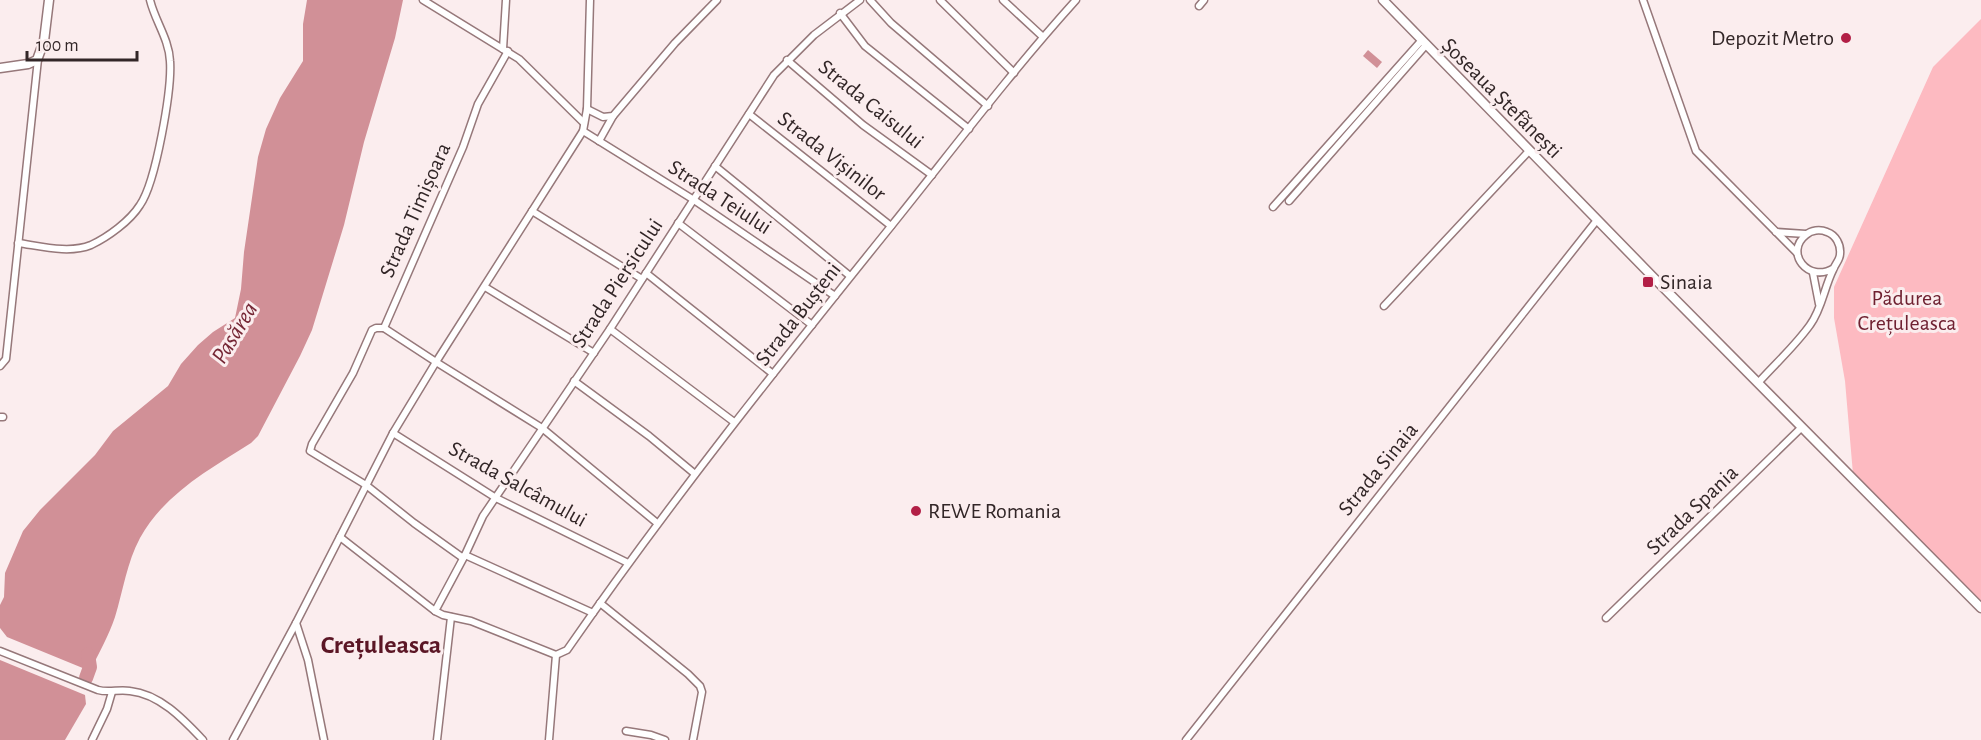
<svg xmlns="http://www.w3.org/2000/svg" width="1981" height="740" viewBox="0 0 1981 740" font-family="'Alegreya Sans',sans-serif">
  <rect width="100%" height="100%" fill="#fbedee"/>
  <polygon fill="#fdbac1" points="1981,19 1981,604 1853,474 1845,381 1834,318 1834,287 1933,67"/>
  <g fill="#d19097">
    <path d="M307 0H403L395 38 364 142 344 225 312 330 300 356 258 436 251 443C210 469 164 494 140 538 127 562 123 591 115 617 109 635 99 653 90 671L7 637 0 628V605L4 597 5 573 23 531 40 510 95 455 113 431 168 386 181 364 198 345 213 332 235 318 241 289 244 252 258 157 266 129 280 98 303 61V24Z"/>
    <polygon points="1368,50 1382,62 1377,68 1363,56"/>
    <polygon points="0,660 85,695 86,704 65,740 0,740"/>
  </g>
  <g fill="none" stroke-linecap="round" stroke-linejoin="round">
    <polyline stroke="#d19097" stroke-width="14" points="86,678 90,667 88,654"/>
    <defs>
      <g id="street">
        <polyline points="423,0 519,59 584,123"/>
        <polyline points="870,0 891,23 988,106"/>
        <polyline points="940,0 1014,73"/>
        <polyline points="1003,0 1043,37"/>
        <polyline points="1643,0 1696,151 1797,253"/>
        <polyline points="1199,6 1204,0"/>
        <polyline points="840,13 865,46 969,129"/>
        <polyline points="503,49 506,0"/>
        <polyline points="508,51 478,104 463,147 384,328 436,362 542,428 657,523"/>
        <polyline points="787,60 863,125 932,175"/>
        <polyline points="587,109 603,117 613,116 675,43 717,0"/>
        <polyline points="749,114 891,226"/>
        <polyline points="583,131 694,200 835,296"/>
        <polyline points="599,141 613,116"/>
        <polyline points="715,166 850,276"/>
        <polyline points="1289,201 1426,45"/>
        <polyline points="1273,207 1421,41"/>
        <polyline points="532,211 642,279"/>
        <polyline points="678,223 812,325"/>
        <polyline points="1776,232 1806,234"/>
        <path d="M18 243C40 246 69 254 91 245 108 237 130 221 140 205 156 182 172 89 170 61 169 39 155 21 150 0"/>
        <polyline points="646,273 773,374"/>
        <polyline points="1813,273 1819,304"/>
        <polyline points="485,287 594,353"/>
        <polyline points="1384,306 1529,151"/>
        <polyline points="384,328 376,328 372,330 353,373 312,444 310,451 366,485 414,523 463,558"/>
        <polyline points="610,329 734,422"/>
        <polyline points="0,366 6,359 38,59"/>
        <polyline points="574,381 649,436 695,474"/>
        <path d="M1758 383C1775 364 1795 346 1810 325 1822 309 1824 288 1833 270 1835 264 1840 260 1840 254 1841 245 1836 235 1827 232 1820 229 1811 230 1806 235 1784 252 1808 284 1834 268"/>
        <polyline points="0,417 3,417"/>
        <polyline points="393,433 496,498 628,563"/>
        <polyline points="340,537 435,611 443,615 471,621 556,655"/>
        <polyline points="465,555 593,613"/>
        <polyline points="600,603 688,674 700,686 702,692 693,740"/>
        <polyline points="435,611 465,555 483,516 610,329 774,75 814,35 860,0"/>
        <polyline points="1606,618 1802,427"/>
        <polyline points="296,623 308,660 324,740"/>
        <path d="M0 651 98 690C109 693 119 689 130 691 160 694 184 720 203 740"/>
        <path d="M556 655 567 650C669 503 780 364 892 225 953 149 1011 72 1076 0"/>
        <polyline points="626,731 651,735 665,740"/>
        <polyline points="92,740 107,709 112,692"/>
        <polyline points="233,740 296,623 393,433 436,362 583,131 587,109 590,0"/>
        <polyline points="437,740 451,617"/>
        <polyline points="549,740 556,655"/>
        <polyline points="1186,740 1597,220"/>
      </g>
      <g id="secondary">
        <polyline points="1383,0 1652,276 1981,608"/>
        <polyline points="0,68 28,64 37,60 44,41 49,0"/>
      </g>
    </defs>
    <use href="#street" stroke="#96787a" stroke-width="9"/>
    <use href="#secondary" stroke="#96787a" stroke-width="11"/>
    <use href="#street" stroke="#fff" stroke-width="6"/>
    <use href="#secondary" stroke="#fff" stroke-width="8"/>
  </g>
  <g fill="#b21f46" stroke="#fbedee" stroke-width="2">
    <circle cx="1846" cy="38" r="6"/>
    <rect x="1642" y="276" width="12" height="12" rx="3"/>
    <circle cx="916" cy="511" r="6"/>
  </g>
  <g text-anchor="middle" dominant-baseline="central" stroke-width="6" stroke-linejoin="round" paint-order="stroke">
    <g font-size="22" fill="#322627" stroke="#fbedee" text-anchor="start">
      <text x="1834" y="38" text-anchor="end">Depozit Metro</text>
      <text x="1660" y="282">Sinaia</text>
      <text x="928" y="511">REWE Romania</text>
    </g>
    <g font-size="22" fill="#322627" stroke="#fbedee">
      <text transform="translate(1502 98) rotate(45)">Șoseaua Ștefănești</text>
      <text transform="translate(871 104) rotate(39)">Strada Caisului</text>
      <text transform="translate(832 156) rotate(38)">Strada Vișinilor</text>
      <text transform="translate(720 197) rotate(33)">Strada Teiului</text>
      <text transform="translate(415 210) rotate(-66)">Strada Timișoara</text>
      <text transform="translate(617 283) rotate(-57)">Strada Piersicului</text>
      <text transform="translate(798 314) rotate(-52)">Strada Bușteni</text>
      <text transform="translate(1378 469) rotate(-51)">Strada Sinaia</text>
      <text transform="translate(518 484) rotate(29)">Strada Salcâmului</text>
      <text transform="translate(1692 510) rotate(-44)">Strada Spania</text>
    </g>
    <g font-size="22" fill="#6f2131" stroke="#fbedee">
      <text x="1907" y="298">Pădurea<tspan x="1907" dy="25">Crețuleasca</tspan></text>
    </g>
    <g font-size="24" font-style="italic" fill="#752735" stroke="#fbedee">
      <text transform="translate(235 333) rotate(-59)">Pasărea</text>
    </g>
    <g font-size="26" font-weight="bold" fill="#5b1625" stroke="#fbedee">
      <text x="381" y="645">Crețuleasca</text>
    </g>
  </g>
  <path d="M27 51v9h110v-9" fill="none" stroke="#322627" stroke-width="3"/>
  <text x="36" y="51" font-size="18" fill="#322627" stroke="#fbedee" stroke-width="4.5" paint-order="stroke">100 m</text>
</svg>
